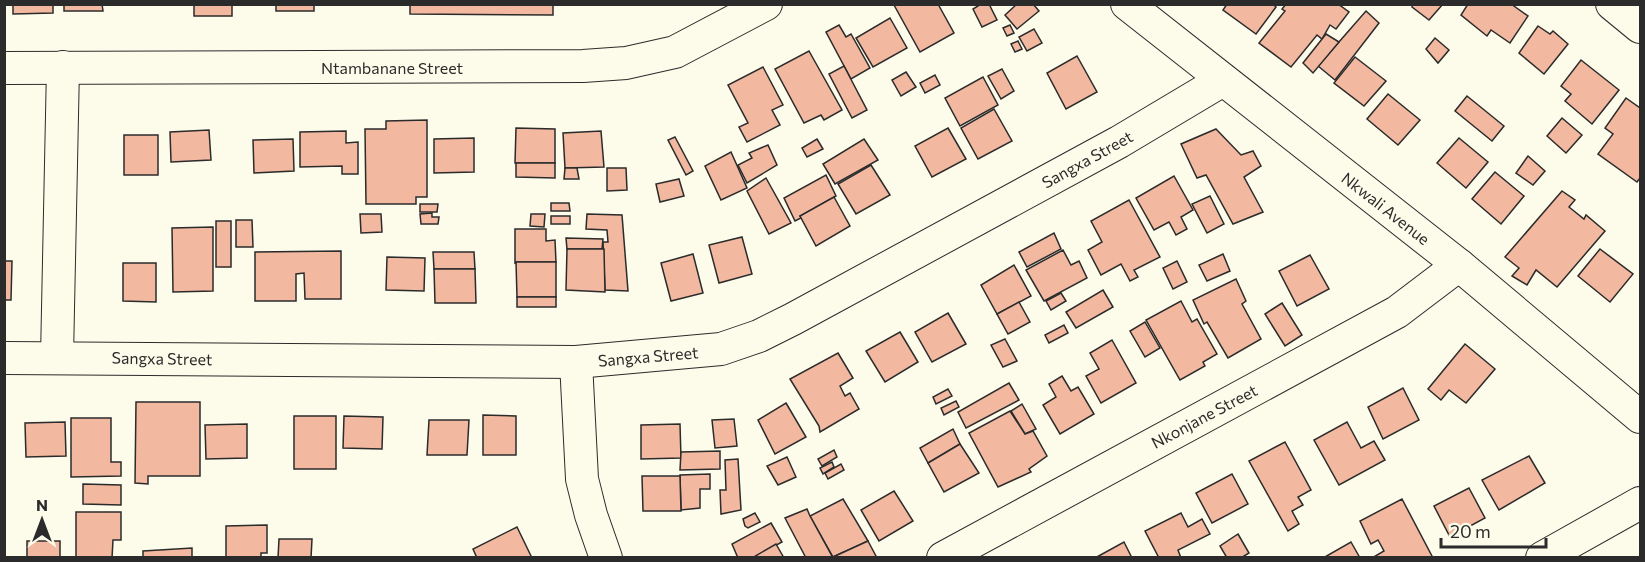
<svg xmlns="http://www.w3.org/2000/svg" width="1645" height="562" viewBox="0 0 1645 562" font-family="Commissioner,sans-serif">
  <rect width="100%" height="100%" fill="#fdfbea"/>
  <g fill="#f2b8a0" stroke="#2b2b2b" stroke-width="1.5">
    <polygon points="13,4 53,4 53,13 13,14"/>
    <polygon points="64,4 102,4 103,11 64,11"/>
    <rect x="194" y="4" width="38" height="12"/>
    <rect x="276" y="4" width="38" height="7"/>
    <polygon points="410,4 553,4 553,15 410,14"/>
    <polygon points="938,4 954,33 920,52 894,5"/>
    <polygon points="981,4 989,4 997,20 982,27 973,9"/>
    <polygon points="1017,4 1033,4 1039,11 1017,29 1005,15"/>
    <polygon points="1227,4 1273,4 1276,7 1256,34 1223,10"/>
    <polygon points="1286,4 1338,4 1349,12 1336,29 1330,25 1322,39 1317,35 1291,67 1259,43 1285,11 1282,9"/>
    <polygon points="1413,4 1443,4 1429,20 1412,7"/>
    <polygon points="1468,4 1511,4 1528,16 1510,43 1491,30 1487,36 1461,15"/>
    <polygon points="1366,11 1379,23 1335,80 1318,66"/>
    <polygon points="890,18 907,48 873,67 856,38"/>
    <polygon points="839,25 846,37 851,34 870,68 851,79 826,32"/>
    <polygon points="1010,25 1014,33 1007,36 1003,28"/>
    <polygon points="1538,26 1550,34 1553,31 1568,44 1544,74 1519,53"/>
    <polygon points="1034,29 1042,43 1027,51 1019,37"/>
    <polygon points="1326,34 1339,42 1313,73 1303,63"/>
    <polygon points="1435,38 1449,50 1438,63 1426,49"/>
    <polygon points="1018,41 1022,49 1015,52 1011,44"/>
    <polygon points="809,51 842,110 824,120 821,115 804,123 775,69"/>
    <polygon points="1077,56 1097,92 1066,109 1047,73"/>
    <polygon points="1355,57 1386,81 1364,106 1334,83"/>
    <polygon points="1581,60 1619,90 1592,124 1565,101 1571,94 1561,86"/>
    <polygon points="844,66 867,110 852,118 829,74"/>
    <polygon points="763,67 783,105 772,110 780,125 747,142 739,127 748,123 728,85"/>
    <polygon points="1002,69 1014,91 1001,99 988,76"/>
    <polygon points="906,72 916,87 901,96 892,80"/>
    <polygon points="935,75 940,85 925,93 920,83"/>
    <polygon points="983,77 998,105 960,126 945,98"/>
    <polygon points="1388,94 1420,120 1398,145 1367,119"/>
    <polygon points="1467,96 1504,126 1492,141 1455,111"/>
    <polygon points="1626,98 1640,108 1640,178 1637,182 1598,154 1613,134 1605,128"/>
    <polygon points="994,109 1012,141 978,159 961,128"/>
    <polygon points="1562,118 1582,135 1566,153 1547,136"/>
    <polygon points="427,120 427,197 416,197 416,204 366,204 365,129 386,129 386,121"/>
    <polygon points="516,128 555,129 555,163 515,163"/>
    <polygon points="948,128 966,159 932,177 915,146"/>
    <polygon points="1216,129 1241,155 1253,151 1261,166 1244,177 1263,212 1233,224 1206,175 1197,178 1181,144"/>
    <polygon points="209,130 211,160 171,162 170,132"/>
    <polygon points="346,131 346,143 358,142 358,174 342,174 342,166 300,167 300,132"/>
    <polygon points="601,131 604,167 565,168 563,133"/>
    <rect x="124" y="135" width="34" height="40"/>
    <polygon points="675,137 693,171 686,175 668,140"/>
    <polygon points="474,138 474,172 434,173 434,139"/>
    <polygon points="1459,138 1488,162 1466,188 1437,163"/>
    <polygon points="293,139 294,171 254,173 253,140"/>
    <polygon points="817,139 823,149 807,157 802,148"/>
    <polygon points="864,139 878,160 835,184 823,164"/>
    <polygon points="768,145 777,165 747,183 738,165 752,158 749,153"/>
    <polygon points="731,152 747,188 721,200 705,166"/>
    <polygon points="1528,156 1545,171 1533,185 1516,173"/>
    <polygon points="516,163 555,163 555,178 516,177"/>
    <polygon points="871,165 890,195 856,214 838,184"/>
    <polygon points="565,168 577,168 579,179 564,179"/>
    <polygon points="607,168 626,168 627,190 607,191"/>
    <polygon points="1495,172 1524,196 1501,224 1472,199"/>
    <polygon points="826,175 836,196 800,216 801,218 795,221 784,198"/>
    <polygon points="1174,176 1193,210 1181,217 1187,229 1176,235 1169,222 1154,230 1136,198"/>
    <polygon points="766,178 791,223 769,234 747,191"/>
    <polygon points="679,179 684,196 660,202 656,184"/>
    <polygon points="1562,191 1575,200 1569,207 1584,219 1586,215 1605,231 1557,287 1536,270 1527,285 1512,276 1519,268 1505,257"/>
    <polygon points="1210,196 1224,224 1207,233 1192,204"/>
    <polygon points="834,197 850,226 816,246 800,216"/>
    <polygon points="1129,200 1160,257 1134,270 1138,277 1130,281 1121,264 1101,275 1088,250 1102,242 1091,221"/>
    <polygon points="551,203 569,203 570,211 551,211"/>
    <polygon points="420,204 438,204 437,212 420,212"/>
    <polygon points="432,213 432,217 439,217 438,224 421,224 420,214"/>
    <polygon points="360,214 381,214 382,232 361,233"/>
    <polygon points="531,214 545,214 544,227 530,226"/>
    <polygon points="587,214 622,215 628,291 605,290 603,242 608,242 607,230 586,229"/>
    <rect x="551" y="216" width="19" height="8"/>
    <polygon points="236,220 252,220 253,247 236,247"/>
    <rect x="216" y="221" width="15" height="46"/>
    <polygon points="213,227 213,291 173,292 172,228"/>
    <polygon points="515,229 546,229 546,241 555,240 556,262 516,262 515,264"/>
    <polygon points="1054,233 1061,249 1027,267 1019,252"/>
    <polygon points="742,237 752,274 719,283 709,245"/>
    <polygon points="566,238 603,239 602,249 567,249"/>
    <polygon points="567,249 604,249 605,292 566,290"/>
    <polygon points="1600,249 1633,274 1610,302 1578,276"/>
    <polygon points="1063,250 1071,265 1079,261 1087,278 1044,301 1026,270"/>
    <polygon points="341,251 341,299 305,299 304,273 296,274 296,301 255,301 255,252"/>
    <polygon points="433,252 474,252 475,269 434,269"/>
    <polygon points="693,254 703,293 671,301 661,263"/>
    <polygon points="1223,254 1230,271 1207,281 1199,265"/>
    <polygon points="1310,255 1329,289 1297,306 1279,271"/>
    <polygon points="387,257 425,258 424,291 386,290"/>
    <polygon points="4,261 12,261 11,300 4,300"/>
    <polygon points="1177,261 1187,282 1173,289 1163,268"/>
    <polygon points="516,262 556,262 556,297 517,297"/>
    <polygon points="123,263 156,263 156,302 123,301"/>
    <polygon points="1014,265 1031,296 997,314 981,285"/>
    <polygon points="434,269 475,269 476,303 435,303"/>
    <polygon points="1236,279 1246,301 1242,304 1261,339 1228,358 1207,322 1204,324 1193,300"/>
    <polygon points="1103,290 1113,307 1076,328 1066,312"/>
    <polygon points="1061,293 1066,301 1051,310 1046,301"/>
    <rect x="517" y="297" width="39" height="10"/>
    <polygon points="1181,301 1192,322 1197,319 1217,354 1203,362 1205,366 1180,380 1146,320"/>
    <polygon points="1019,302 1030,322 1008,334 997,314"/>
    <polygon points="1282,303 1302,335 1285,346 1265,314"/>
    <polygon points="948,313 966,344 932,362 915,332"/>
    <polygon points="1145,322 1160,348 1145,357 1130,331"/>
    <polygon points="1064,325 1068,333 1049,343 1045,335"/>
    <polygon points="900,332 918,362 885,382 866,351"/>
    <polygon points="1005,339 1017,361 1003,367 991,345"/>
    <polygon points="1112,340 1136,383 1101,403 1086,376 1099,369 1090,353"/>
    <polygon points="1465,344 1495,369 1466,403 1449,390 1441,400 1428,389"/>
    <polygon points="838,353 853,378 840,386 845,396 850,393 859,409 820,432 819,426 790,379"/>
    <polygon points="1062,376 1071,391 1078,387 1094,414 1060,434 1043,405 1056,397 1049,384"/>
    <polygon points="1009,383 1019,400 966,428 958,412"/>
    <polygon points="1403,388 1419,420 1383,439 1368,407"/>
    <polygon points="948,389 952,396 936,404 933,397"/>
    <polygon points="956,401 959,407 944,415 941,408"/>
    <polygon points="136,402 200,402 200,476 148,476 148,484 135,483"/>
    <polygon points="786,403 806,437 775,454 758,420"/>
    <polygon points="1022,404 1036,429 1025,434 1011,411"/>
    <polygon points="1010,411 1025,434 1033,431 1047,456 1029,469 1031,472 998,487 969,433"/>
    <polygon points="483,415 516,416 516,455 483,455"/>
    <rect x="294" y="416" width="42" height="53"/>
    <polygon points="344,416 383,417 382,449 343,448"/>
    <polygon points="71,418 111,418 111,462 121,462 121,476 71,477"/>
    <polygon points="734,419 737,446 715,448 712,420"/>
    <polygon points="429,420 469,420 467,455 427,455"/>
    <polygon points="65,422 66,456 26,457 25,423"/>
    <polygon points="1347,422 1361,448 1374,441 1385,460 1339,485 1314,440"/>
    <polygon points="247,424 247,458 206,459 205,425"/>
    <polygon points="680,424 681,458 641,459 641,425"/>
    <polygon points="953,429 960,444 928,463 920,448"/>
    <polygon points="1285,442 1311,490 1298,497 1303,505 1292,511 1299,524 1288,531 1249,461"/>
    <polygon points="960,444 979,473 944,492 928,463"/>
    <polygon points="834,450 837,457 822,466 818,459"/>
    <polygon points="720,451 720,469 680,470 681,452"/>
    <polygon points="1529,456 1545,483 1499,510 1482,480"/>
    <polygon points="787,457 796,477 778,485 767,466"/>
    <polygon points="738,459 741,510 721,514 720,490 726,490 725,460"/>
    <polygon points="832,462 834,467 823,474 820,468"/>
    <polygon points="841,464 844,470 828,479 825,473"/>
    <polygon points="710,474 710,489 700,489 700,508 681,510 680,475"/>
    <polygon points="1232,474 1248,504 1212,523 1196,493"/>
    <polygon points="642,476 680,476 681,511 643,511"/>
    <polygon points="83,484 121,485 121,505 83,504"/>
    <polygon points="1469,488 1485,518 1450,537 1434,506"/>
    <polygon points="894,491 913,521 879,541 861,510"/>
    <polygon points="843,499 868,541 833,557 810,516"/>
    <polygon points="1402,499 1433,558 1372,558 1384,551 1378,540 1371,544 1360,521"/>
    <polygon points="807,509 810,516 833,558 806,558 785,518"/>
    <polygon points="76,512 121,512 121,540 113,540 112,558 76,558"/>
    <polygon points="755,513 760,522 748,528 745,526 743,519"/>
    <polygon points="1181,513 1188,527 1202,519 1210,534 1178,550 1181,558 1159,558 1145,531"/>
    <polygon points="771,523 782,542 753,558 738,558 732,544"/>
    <polygon points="267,525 267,553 261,553 261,558 226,558 226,526"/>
    <polygon points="517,527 532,558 477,558 473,549"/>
    <polygon points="1238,534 1249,553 1241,558 1227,558 1220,546"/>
    <polygon points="279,539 312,539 311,558 278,558"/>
    <rect x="27" y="541" width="33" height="17"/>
    <polygon points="868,541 877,558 833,557"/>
    <polygon points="1124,542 1132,558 1095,558"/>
    <polygon points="1351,542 1360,558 1323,558"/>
    <polygon points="776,544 784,558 752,558"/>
    <polygon points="192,548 192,558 143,558 143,551"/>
  </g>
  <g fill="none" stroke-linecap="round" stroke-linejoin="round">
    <defs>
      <g id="street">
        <polyline points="1127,4 1459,265 1640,417"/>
        <polyline points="1612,4 1640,27"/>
        <polyline points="4,68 583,66 626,63 675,52 766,4"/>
        <polyline points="57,357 63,67"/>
        <polyline points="4,358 576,362 721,349 759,336 793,319 1119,142 1223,80"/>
        <polyline points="576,362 582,479 591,515 606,558"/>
        <polyline points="943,558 1397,312 1459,265"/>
        <polyline points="1542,558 1640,503"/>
      </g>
    </defs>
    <use href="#street" stroke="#2b2b2b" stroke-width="34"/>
    <use href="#street" stroke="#fdfbea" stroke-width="32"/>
  </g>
  <g text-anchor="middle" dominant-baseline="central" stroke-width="4.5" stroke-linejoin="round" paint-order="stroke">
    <g font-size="16" fill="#2b2b2b" stroke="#fdfbea">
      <text x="392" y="67">Ntambanane Street</text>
      <text transform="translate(1087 159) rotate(-29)">Sangxa Street</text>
      <text transform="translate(1386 208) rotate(38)">Nkwali Avenue</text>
      <text transform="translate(648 356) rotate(-5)">Sangxa Street</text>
      <text transform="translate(162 358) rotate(1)">Sangxa Street</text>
      <text transform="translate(1204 416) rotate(-28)">Nkonjane Street</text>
    </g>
  </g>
  <rect width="1645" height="562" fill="none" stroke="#2b2b2b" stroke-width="12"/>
  <g transform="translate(42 520)" stroke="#fdfbea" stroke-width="4.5" paint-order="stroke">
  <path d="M0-4.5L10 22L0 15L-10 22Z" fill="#2b2b2b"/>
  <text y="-9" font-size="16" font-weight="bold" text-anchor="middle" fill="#2b2b2b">N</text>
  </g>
  <path d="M1441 538v9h105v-9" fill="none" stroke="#2b2b2b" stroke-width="3"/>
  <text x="1450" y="538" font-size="18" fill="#2b2b2b" stroke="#fdfbea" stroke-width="4.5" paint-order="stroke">20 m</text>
</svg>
